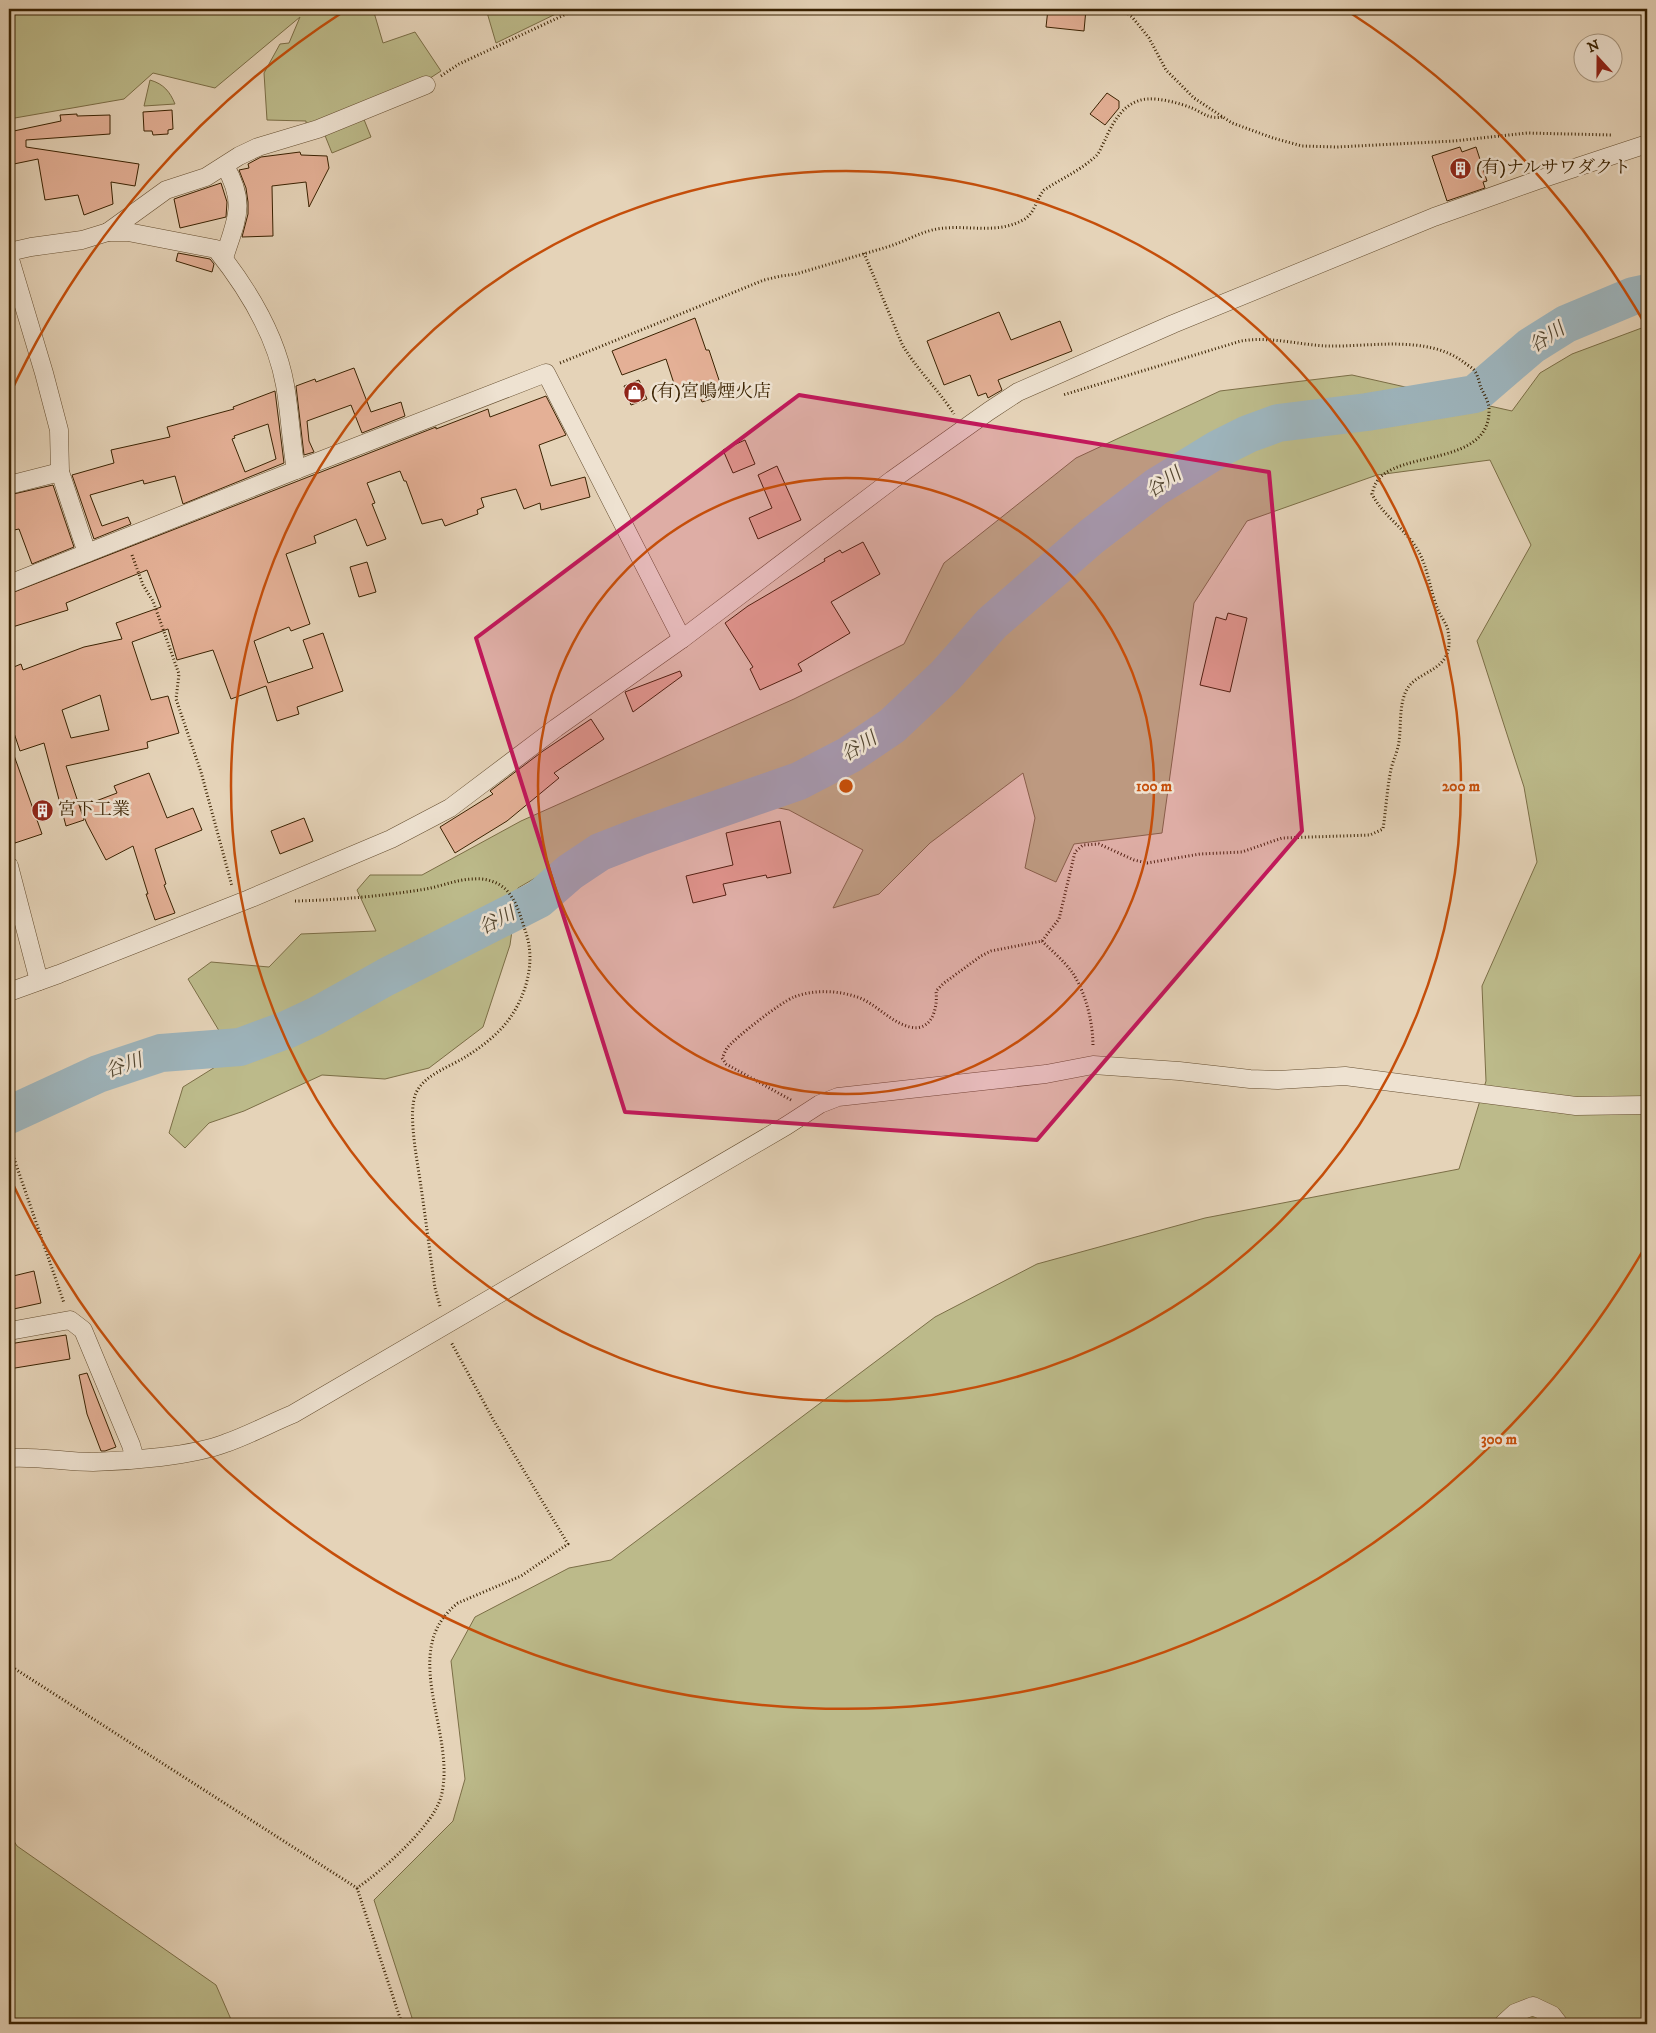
<svg xmlns="http://www.w3.org/2000/svg" width="1656" height="2033" viewBox="0 0 1656 2033" font-family="'IM FELL DW Pica','Noto Serif JP',serif">
  <rect width="100%" height="100%" fill="#e5d3b8"/>
  <filter id="stains"><feTurbulence type="fractalNoise" baseFrequency=".004" numOctaves="4"/><feColorMatrix values="0 0 0 0 .2 0 0 0 0 .09 0 0 0 0 .02 0 0 0 .5 -.17"/></filter>
  <radialGradient id="worn" r=".72"><stop offset=".6" stop-color="#630" stop-opacity="0"/><stop offset="1" stop-color="#630" stop-opacity=".3"/></radialGradient>
  <g fill="#bcba8a" stroke="#7b6e46">
    <polygon points="9,9 373,9 383,43 415,32 441,71 424,82 306,128 306,121 267,120 264,73 280,44 289,43 300,17 215,88 153,73 124,99 9,119"/>
    <polygon points="486,9 566,9 496,43"/>
    <path d="M150 80C164 84 170 92 175 104L144 106Z"/>
    <polygon points="363,117 371,137 332,153 324,133"/>
    <polygon points="1647,326 1647,2024 414,2024 374,1900 453,1821 465,1779 451,1661 475,1617 569,1568 611,1560 935,1317 1037,1264 1205,1218 1459,1169 1486,1081 1482,986 1537,862 1524,787 1477,641 1531,545 1490,460 1377,475 1247,521 1194,603 1162,833 1074,844 1056,882 1025,868 1035,818 1023,773 930,843 879,894 833,908 863,850 789,810 715,795 625,826 518,888 510,945 483,1027 429,1068 385,1079 322,1075 244,1111 209,1123 185,1148 169,1133 183,1087 220,1064 221,1034 188,979 211,962 269,967 301,934 376,931 357,890 370,875 422,875 521,821 794,699 904,644 944,563 1076,458 1220,391 1352,375 1512,411 1540,373 1572,354"/>
    <polygon points="9,1833 17,1846 216,1985 233,2024 9,2024"/>
  </g>
  <g fill="none" stroke-linecap="round" stroke-linejoin="round">
    <polyline stroke="#9db4bc" stroke-width="38" points="9,1115 98,1074 161,1053 240,1047 286,1030 316,1016 386,977 539,899 570,872 600,852 641,836 799,781 849,755 892,726 945,676 992,623 1091,537 1156,487 1218,449 1248,434 1278,423 1367,412 1475,394 1531,346 1566,324 1633,296 1647,293"/>
  </g>
  <g fill="#e4b096" stroke="#3a2202" fill-rule="evenodd">
    <polygon points="1048,9 1086,9 1084,31 1046,27"/>
    <polygon points="1107,93 1119,101 1119,108 1105,125 1090,114"/>
    <polygon points="172,110 173,129 168,130 168,134 153,135 152,131 144,131 143,112"/>
    <polygon points="77,114 77,116 110,115 110,134 26,140 26,147 139,164 135,186 111,182 113,204 84,215 78,195 45,200 38,159 9,165 9,132 61,121 60,115"/>
    <polygon points="1460,147 1462,152 1476,147 1487,181 1483,182 1485,188 1447,201 1432,156"/>
    <polygon points="300,152 301,155 327,156 329,168 309,207 306,182 272,186 273,236 242,237 248,214 248,202 246,188 239,170 249,168 248,164 261,157"/>
    <polygon points="221,183 227,202 226,217 180,228 174,199"/>
    <polygon points="178,253 210,259 214,264 212,272 176,261"/>
    <polygon points="999,312 1011,340 1060,321 1072,351 998,380 1002,390 988,398 986,393 978,396 970,375 944,385 927,341"/>
    <polygon points="695,318 706,350 709,350 724,395 702,402 698,392 679,399 666,359 622,375 612,351"/>
    <polygon points="354,368 371,412 401,402 405,416 362,433 351,405 307,421 309,441 314,452 304,455 296,386 315,379 316,382"/>
    <polygon points="639,380 647,399 631,405 624,386"/>
    <path d="M275 391 284 463 183 504 175 476 144 484 143 480 90 495 102 526 128 517 131 524 94 539 72 475 114 463 111 450 170 437 167 427 234 409 233 407ZM268 424 276 459 245 472 232 439 235 438 234 436Z"/>
    <path d="M546 396 566 435 539 445 551 486 585 477 590 497 541 510 540 503 524 509 516 489 481 498 484 507 477 510 478 514 445 526 442 519 422 524 406 481H404L400 471 367 483 375 503 372 504 386 539 367 546 356 519 314 536 316 543 286 554 310 624 291 631 289 627 254 641 268 683 313 668 303 640 323 633 343 691 297 707 299 714 277 721 266 686 231 699 213 650 177 660 168 629 132 642 151 700 168 696 179 733 147 742 148 748 66 766 84 820 66 826 44 743 20 751 9 718V669L21 664 23 670 84 647 122 639 116 623 161 607 147 570 66 603 68 610 9 628V594L436 427V429L488 409 490 417ZM100 695 109 730 71 738 62 710Z"/>
    <polygon points="745,440 755,464 733,473 723,450"/>
    <polygon points="777,466 801,520 758,539 749,518 772,508 758,475"/>
    <polygon points="53,485 74,547 32,564 19,529 9,531 9,495"/>
    <polygon points="863,542 880,574 831,602 850,633 798,664 802,671 760,690 750,669 753,667 725,623 748,606 825,561 824,559 840,550 842,553"/>
    <polygon points="367,562 376,592 359,597 350,567"/>
    <polygon points="1228,613 1247,618 1230,692 1200,685 1216,617 1226,620"/>
    <polygon points="680,671 682,676 633,712 625,692"/>
    <polygon points="591,719 604,739 554,773 559,778 507,821 455,853 440,827 493,794 490,791 543,751"/>
    <polygon points="9,747 11,747 42,834 15,843 9,822"/>
    <polygon points="149,773 167,818 193,808 202,830 155,849 166,884 164,885 175,913 155,920 146,894 148,894 133,846 106,860 87,824 80,807 117,793 114,786"/>
    <polygon points="304,818 313,841 280,854 271,831"/>
    <polygon points="780,821 791,873 767,878 766,875 723,884 726,895 693,903 686,876 733,865 726,833"/>
    <polygon points="34,1271 41,1303 9,1310 9,1277"/>
    <polygon points="66,1335 70,1359 9,1369 9,1344"/>
    <polygon points="87,1373 116,1447 105,1451 101,1451 87,1414 79,1375"/>
  </g>
  <g fill="none" stroke-linecap="round" stroke-linejoin="round">
    <defs>
      <g id="minor">
        <polyline points="108,232 166,190 206,177 239,156 258,147 318,129 426,85"/>
        <path d="M9 252 31 247 82 240 108 232H128L216 249C248 289 276 334 285 385 290 413 291 442 296 470"/>
        <polyline points="9,256 44,373 59,430 60,472 87,553"/>
        <path d="M224 258C236 220 247 204 225 166"/>
        <polyline points="9,485 60,472"/>
        <polyline points="9,584 296,470 546,373 682,639"/>
        <polyline points="9,866 39,981"/>
        <polyline points="9,992 59,974 249,899 391,839 450,808 556,728 682,639 892,480 989,411 1018,392 1173,324 1434,217 1535,181 1647,144"/>
        <polyline points="15,1330 70,1320 83,1330 131,1445 135,1459"/>
        <path d="M9 1458C37 1456 65 1462 93 1462 129 1461 193 1456 226 1443 249 1435 271 1423 293 1414L786 1126 820 1104 838 1097 1046 1074 1093 1065 1179 1071 1250 1079 1278 1080 1345 1076 1576 1106 1647 1105"/>
        <polyline points="1503,2024 1515,2013 1533,2006 1552,2015 1559,2024"/>
      </g>
    </defs>
    <use href="#minor" stroke="#654e30" stroke-width="19"/>
    <g stroke="#3a2202" stroke-width="3" stroke-dasharray="1 2.5" stroke-linecap="butt">
      <polyline points="1123,9 1133,18 1149,38 1166,70 1194,98 1232,123 1273,138 1302,146 1337,147 1454,141 1527,133 1612,135"/>
      <polyline points="441,76 459,64 577,9"/>
      <path d="M864 253 902 344C916 369 938 389 954 414"/>
      <path d="M560 363 764 280 781 276 796 274C826 265 857 256 887 247 904 242 920 232 937 229 966 224 996 235 1023 220 1035 214 1036 199 1044 190 1061 179 1081 170 1096 156 1100 152 1102 145 1105 140 1113 122 1124 101 1147 99 1160 98 1179 103 1192 108 1205 114 1208 119 1224 117"/>
      <polyline points="132,555 143,585 153,601 179,674 176,699 201,772 232,886"/>
      <path d="M295 901C339 900 383 896 426 889 442 886 458 879 474 879 484 878 495 881 503 887 516 897 521 918 526 933 536 963 526 997 507 1022 496 1036 481 1047 467 1056 450 1067 425 1074 416 1093 407 1113 418 1164 421 1187 426 1221 430 1254 435 1288L440 1306"/>
      <path d="M1042 941C1052 951 1064 961 1072 972 1086 993 1093 1022 1093 1047"/>
      <path d="M791 1100 726 1064 722 1058C724 1055 725 1051 727 1048 736 1037 781 1002 794 997 812 990 834 990 854 996 874 1001 889 1022 910 1027 932 1032 938 1008 936 991L944 983 981 956 991 951 1042 941 1059 919 1075 852 1083 845 1099 844 1134 860 1147 863 1200 854 1242 852 1282 838 1370 835 1383 829C1386 809 1387 789 1391 769 1393 761 1396 755 1398 747 1402 729 1398 709 1406 691 1417 668 1456 674 1448 631 1447 624 1441 617 1438 610 1429 589 1428 562 1413 543 1400 525 1382 514 1372 494 1373 491 1374 486 1376 483 1395 449 1491 468 1489 409 1489 402 1484 394 1481 388 1479 382 1478 375 1474 370 1471 367 1466 364 1462 361 1426 335 1370 347 1328 346 1299 345 1270 336 1241 341L1063 395"/>
      <polyline points="9,1138 10,1147 64,1303"/>
      <path d="M9 1665 357 1888C382 1871 433 1826 441 1797 458 1734 396 1651 458 1603L521 1576 568 1544 494 1421 451 1342"/>
      <polyline points="357,1888 402,2024"/>
    </g>
    <use href="#minor" stroke="#eee2d1" stroke-width="18"/>
  </g>
  <path fill="#c2185b" fill-opacity="0.2" stroke="#c2185b" stroke-width="4" stroke-linejoin="round" d="M799 395 1269 472 1302 831 1037 1140 625 1112 476 638Z"/>
  <g fill="none" stroke="#c54e0a" stroke-width="2.5">
    <circle cx="846" cy="786" r="308"/>
    <circle cx="846" cy="786" r="615"/>
    <path d="M1645 1247A923 923 0 0 1 9 1176M9 396A923 923 0 0 1 343 12M1349 12A923 923 0 0 1 1645 324"/>
  </g>
  <defs>
    <symbol id="building-disc" viewBox="-11 -11 22 22"><circle r="9.5" fill="#8f2418" stroke="#eee2d1"/><path d="M-4-6H4V6H1V3H-1V6H-4ZM-2.5-4.3h1.7v1.8h-1.7ZM.8-4.3h1.7v1.8H.8ZM-2.5-1h1.7V.8h-1.7ZM.8-1h1.7V.8H.8Z" fill="#fff"/></symbol>
    <symbol id="shop-disc" viewBox="-11 -11 22 22"><circle r="9.5" fill="#8f2418" stroke="#eee2d1"/><path d="M-5-2.5h2.3a2.7 3.5 0 0 1 5.4 0H5L5.5 6h-11ZM-1.5-2.5h3a1.5 2.3 0 0 0-3 0Z" fill="#fff"/></symbol>
  </defs>
  <g fill-rule="evenodd">
    <use href="#building-disc" x="1448" y="156" width="25" height="25"/>
    <use href="#shop-disc" x="622" y="380" width="25" height="25"/>
    <use href="#building-disc" x="30" y="798" width="25" height="25"/>
  </g>
  <g text-anchor="middle" dominant-baseline="central" stroke-width="5" stroke-linejoin="round" paint-order="stroke">
    <g font-size="18" fill="#3a2202" stroke="#eee2d1" text-anchor="start">
      <text x="1476" y="168">(有)ナルサワダクト</text>
      <text x="651" y="392">(有)宮嶋煙火店</text>
      <text x="58" y="810">宮下工業</text>
    </g>
    <g font-size="19" font-style="italic" fill="#534630" stroke="#eee2d1">
      <text transform="translate(1547 338) rotate(-33)">谷川</text>
      <text transform="translate(1164 483) rotate(-34)">谷川</text>
      <text transform="translate(859 747) rotate(-32)">谷川</text>
      <text transform="translate(497 921) rotate(-27)">谷川</text>
      <text transform="translate(124 1066) rotate(-19)">谷川</text>
    </g>
  </g>
  <circle cx="846" cy="786" r="8" fill="#c54e0a" stroke="#eee2d1" stroke-width="2.5"/>
  <g font-size="15" text-anchor="middle" font-weight="bold" fill="#c54e0a" stroke="#eee2d1" stroke-width="5" stroke-linejoin="round" paint-order="stroke">
    <text x="1154" y="791">100 m</text>
    <text x="1461" y="791">200 m</text>
    <text x="1499" y="1444">300 m</text>
  </g>
  <rect width="1656" height="2033" fill="none" stroke="#e5d3b8" stroke-width="30"/>
  <rect x="10" y="10" width="1636" height="2013" fill="none" stroke="#3a2202" stroke-width="2.5"/>
  <rect x="15" y="15" width="1626" height="2003" fill="none" stroke="#3a2202"/>
  <g transform="translate(1598 58) rotate(339)"><circle r="24" fill="#eee2d1" stroke="#a6957e"/>
  <path d="M0-4L9 19L0 12L-9 19Z" fill="#8f2418"/>
  <text y="-8" font-size="14" font-weight="bold" text-anchor="middle" fill="#3a2202">N</text>
  </g>
  <rect width="100%" height="100%" filter="url(#stains)"/>
  <rect width="100%" height="100%" fill="url(#worn)"/>
</svg>
